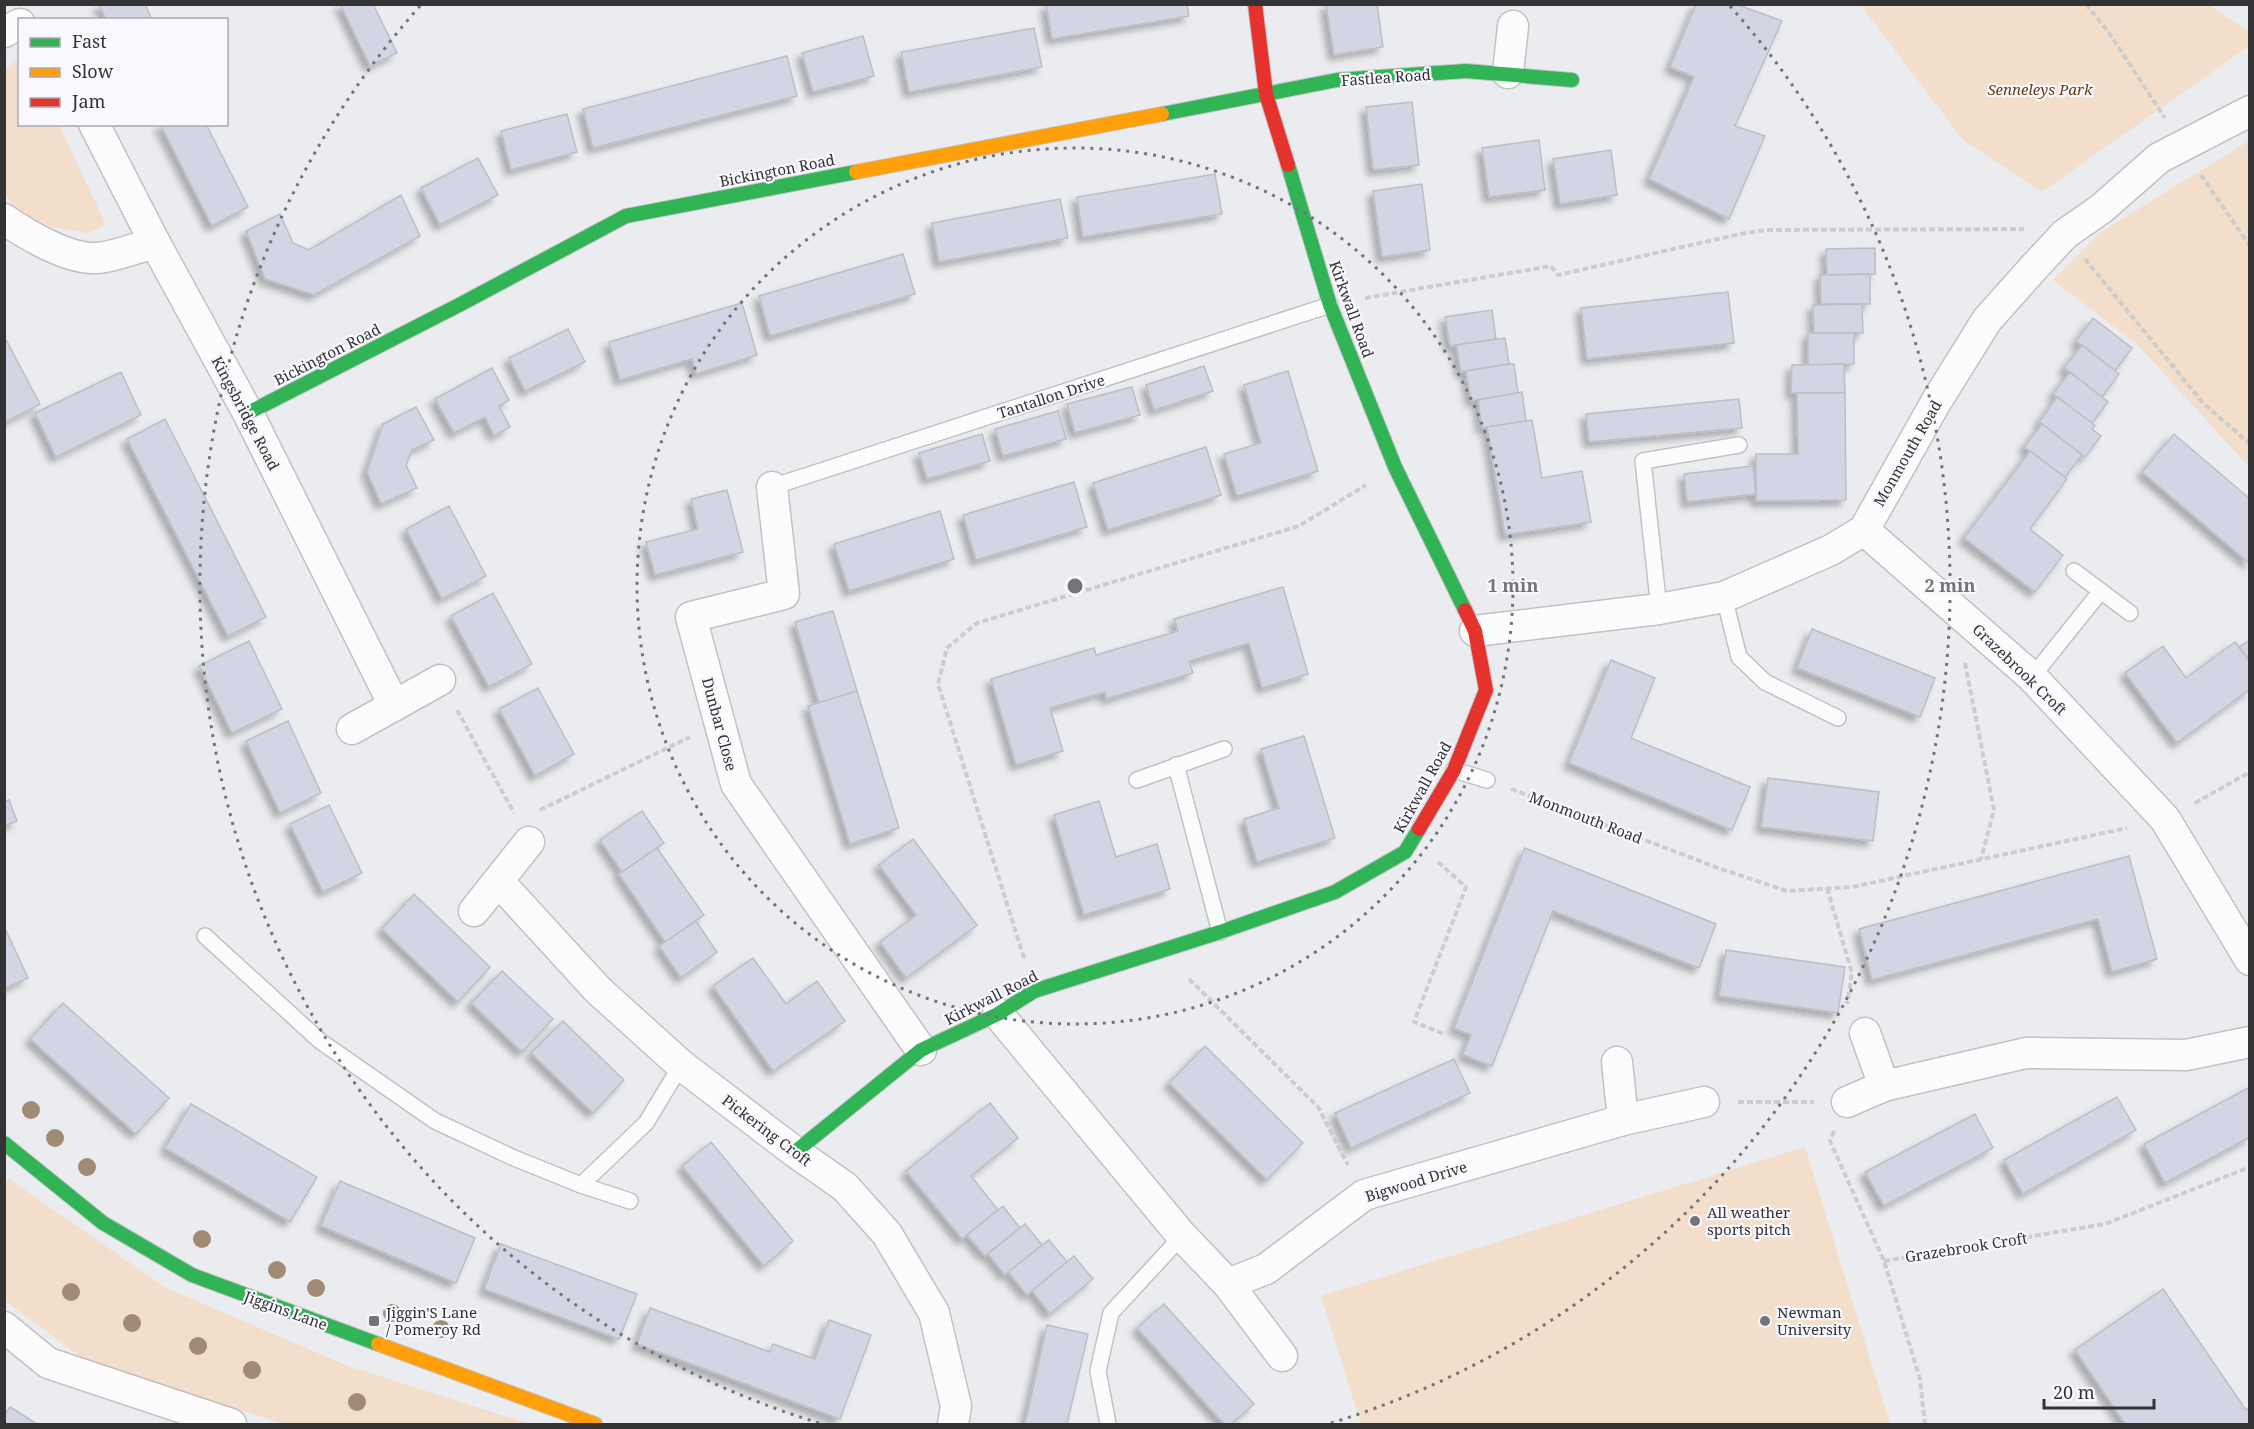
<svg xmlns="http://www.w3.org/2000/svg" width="2254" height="1429" viewBox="0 0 2254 1429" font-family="'Noto Serif',serif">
  <defs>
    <filter id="shadow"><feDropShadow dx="-5.5" dy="5.5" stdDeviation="3" flood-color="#0004"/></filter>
  </defs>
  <rect width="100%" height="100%" fill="#ebecf0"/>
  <g fill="#f3ddcb">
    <polygon points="1861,5 2209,5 2249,32 2249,46 2042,192 1963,140"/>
    <polygon points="19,59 20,124 59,125 106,225 88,233 52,227 16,211 5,192 5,70"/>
    <polygon points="2249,141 2249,467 2137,344 2053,280 2101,232"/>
    <polygon points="1805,1147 1890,1424 1361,1424 1321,1296"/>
    <polygon points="9,1179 166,1288 348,1366 530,1424 284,1424 85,1360 5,1301 4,1184"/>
  </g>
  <g fill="#d3d4e4" stroke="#bdbec1" stroke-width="1.5" filter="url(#shadow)">
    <polygon points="99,4 145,4 152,20 106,20"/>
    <polygon points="340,4 373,4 397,53 370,66"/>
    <polygon points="1046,4 1187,4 1189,16 1052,39"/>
    <polygon points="1326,4 1377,4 1383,47 1334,55"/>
    <polygon points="1696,4 1736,4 1782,21 1735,126 1765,136 1729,219 1649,179 1694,77 1670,67"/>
    <polygon points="1034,28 1042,67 909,92 901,52"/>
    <polygon points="863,36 874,76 813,92 802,53"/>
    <polygon points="787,56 797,96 593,148 583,109"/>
    <polygon points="1412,102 1419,165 1373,170 1366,107"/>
    <polygon points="567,114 577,152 511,170 501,131"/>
    <polygon points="160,124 206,124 248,207 212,226"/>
    <polygon points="1539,140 1545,190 1489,197 1482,148"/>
    <polygon points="1611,150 1617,195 1560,204 1553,159"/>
    <polygon points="478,158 498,195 440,225 421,188"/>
    <polygon points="1215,174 1222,214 1083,237 1077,197"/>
    <polygon points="1422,184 1430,250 1382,257 1373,191"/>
    <polygon points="401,195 420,236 314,295 265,279 246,231 280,214 293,243 309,250"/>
    <polygon points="1060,199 1068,238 939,262 932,223"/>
    <polygon points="1875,248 1875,274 1827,275 1826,249"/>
    <polygon points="903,254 915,294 770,336 759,296"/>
    <polygon points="1870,274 1870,304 1821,304 1820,275"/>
    <polygon points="1728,292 1734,343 1587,359 1581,308"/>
    <polygon points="742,303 757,355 696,374 692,359 620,380 609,342"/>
    <polygon points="1862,304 1863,333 1814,333 1813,305"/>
    <polygon points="1492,310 1496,339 1450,346 1445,317"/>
    <polygon points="2093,318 2132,348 2115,371 2076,341"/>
    <polygon points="568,329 585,362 525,391 509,358"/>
    <polygon points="1808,333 1854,333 1854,364 1808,365"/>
    <polygon points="4,336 40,404 4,423"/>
    <polygon points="1505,338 1509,364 1461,372 1456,345"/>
    <polygon points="2082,345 2119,374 2102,397 2064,368"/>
    <polygon points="1509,364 1514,364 1518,393 1471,401 1466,371"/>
    <polygon points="1844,364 1845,393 1791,393 1792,365"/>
    <polygon points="1204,366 1213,391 1154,410 1146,385"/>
    <polygon points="492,368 509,400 499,406 510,427 494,436 485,417 454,433 435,399"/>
    <polygon points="1288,371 1318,471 1237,496 1224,454 1261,443 1244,385"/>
    <polygon points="121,372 141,415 56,457 35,413"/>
    <polygon points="2070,372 2108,402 2092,423 2053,394"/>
    <polygon points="1132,387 1140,415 1075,433 1067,404"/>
    <polygon points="1522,392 1526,421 1482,428 1478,400"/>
    <polygon points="1797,393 1845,393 1846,500 1756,501 1756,454 1798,454"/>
    <polygon points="2057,397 2092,423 2095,426 2092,429 2101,436 2085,457 2039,422"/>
    <polygon points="1739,399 1742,428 1589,442 1586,414"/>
    <polygon points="416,407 434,440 412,450 406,465 417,488 381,504 367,472 383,424"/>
    <polygon points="1058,411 1066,439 1003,456 995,429"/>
    <polygon points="165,419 266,617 228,636 127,439"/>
    <polygon points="1532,420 1542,478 1582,471 1591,522 1505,535 1487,427"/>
    <polygon points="2042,424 2082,455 2065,477 2024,447"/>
    <polygon points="982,434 990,461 927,479 919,453"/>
    <polygon points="2174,434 2250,499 2250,564 2142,472"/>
    <polygon points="1206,447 1221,495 1108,530 1093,483"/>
    <polygon points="2030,451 2067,479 2030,529 2063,555 2035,592 1964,538"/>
    <polygon points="1753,466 1756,494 1687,502 1684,474"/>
    <polygon points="1074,482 1087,527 976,560 963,515"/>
    <polygon points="727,490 743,552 655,575 646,542 698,529 691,499"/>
    <polygon points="449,506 486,576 442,599 406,529"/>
    <polygon points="940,511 954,559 849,591 834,544"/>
    <polygon points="1283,587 1308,674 1262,688 1249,643 1189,661 1193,673 1106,699 1105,692 1050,708 1063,751 1016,765 991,679 1094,648 1096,655 1178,631 1174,619"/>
    <polygon points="493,593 532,664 489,687 451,616"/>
    <polygon points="833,611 857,691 819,703 795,622"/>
    <polygon points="1812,629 1935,678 1920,717 1797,668"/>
    <polygon points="2250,640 2250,662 2239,647"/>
    <polygon points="249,641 282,709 232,733 199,666"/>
    <polygon points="2235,642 2250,662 2250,689 2177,743 2125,673 2163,646 2186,678"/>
    <polygon points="1611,660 1655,678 1631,738 1750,787 1732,830 1569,763"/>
    <polygon points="538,688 574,754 535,776 499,709"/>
    <polygon points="857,691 899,828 850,844 808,706"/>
    <polygon points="288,721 321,793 280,813 246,741"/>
    <polygon points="1304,736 1335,838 1257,862 1244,819 1279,808 1261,749"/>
    <polygon points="1768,778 1879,792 1873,841 1761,827"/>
    <polygon points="9,800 17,821 4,826 4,802"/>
    <polygon points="1099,801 1116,857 1157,844 1170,889 1084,915 1054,815"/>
    <polygon points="329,805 362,873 323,892 290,824"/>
    <polygon points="642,811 664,843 622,872 600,840"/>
    <polygon points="913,839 977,925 906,978 880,942 916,915 879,865"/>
    <polygon points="657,848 704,915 665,942 619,874"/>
    <polygon points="1525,848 1716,924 1699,968 1553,911 1492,1066 1463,1055 1471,1035 1454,1028"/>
    <polygon points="2129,856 2157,959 2112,972 2098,919 1872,980 1859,929"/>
    <polygon points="414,894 490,967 458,1002 382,929"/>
    <polygon points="696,921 717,952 681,978 659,946"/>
    <polygon points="4,926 28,978 4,989"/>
    <polygon points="1726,950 1845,967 1838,1013 1719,996"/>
    <polygon points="753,958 786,1004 817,981 845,1021 773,1071 713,986"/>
    <polygon points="502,971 553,1019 522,1052 471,1003"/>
    <polygon points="63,1003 169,1098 136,1134 30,1039"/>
    <polygon points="563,1021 624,1080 593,1113 531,1053"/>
    <polygon points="1205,1046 1303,1143 1267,1180 1169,1083"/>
    <polygon points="1454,1059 1470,1093 1351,1148 1335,1113"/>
    <polygon points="2250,1087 2250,1137 2165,1183 2144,1144"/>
    <polygon points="2117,1097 2136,1130 2023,1194 2004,1160"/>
    <polygon points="990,1103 1018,1138 971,1176 998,1210 962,1239 906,1171"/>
    <polygon points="191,1104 317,1177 290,1222 165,1148"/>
    <polygon points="1975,1114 1993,1148 1884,1206 1865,1172"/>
    <polygon points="711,1142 793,1241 764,1266 682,1166"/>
    <polygon points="340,1181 475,1238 456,1283 321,1226"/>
    <polygon points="1003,1206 1020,1228 985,1256 967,1235"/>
    <polygon points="1025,1224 1042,1245 1005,1275 988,1254"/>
    <polygon points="1049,1240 1067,1262 1027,1295 1008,1272"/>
    <polygon points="501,1244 637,1294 619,1339 484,1289"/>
    <polygon points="1074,1256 1093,1279 1050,1314 1032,1291"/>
    <polygon points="2163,1289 2246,1410 2250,1408 2250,1424 2125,1424 2075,1350"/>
    <polygon points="1164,1304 1254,1404 1231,1424 1224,1424 1137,1328"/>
    <polygon points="650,1308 770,1352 773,1344 815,1359 829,1320 871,1335 840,1419 637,1344"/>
    <polygon points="1047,1325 1088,1334 1067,1424 1025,1424"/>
    <polygon points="10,1407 37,1424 4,1424 4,1416"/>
  </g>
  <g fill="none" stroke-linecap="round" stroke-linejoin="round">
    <defs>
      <g id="lane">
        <polyline points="772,487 1330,305"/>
        <polyline points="2074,571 2130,613"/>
        <polyline points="1724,597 1739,657 1765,682 1838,718"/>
        <polyline points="1659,609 1643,461 1739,445"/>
        <polyline points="2032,677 2101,591"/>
        <polyline points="1176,765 1220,932"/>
        <polyline points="1454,770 1487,780"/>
        <polyline points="1137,780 1224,749"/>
        <polyline points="205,936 320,1041 435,1121 514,1158 581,1185 630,1201"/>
        <polyline points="581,1185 646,1123 681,1065"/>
        <polyline points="1108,1424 1098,1371 1111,1313 1182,1236"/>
      </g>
      <g id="street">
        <polyline points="4,32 20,24"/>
        <polyline points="1508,73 1513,26"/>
        <polyline points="94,124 155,243 248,413 394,705"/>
        <path d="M4 219C27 235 69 260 97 258 114 257 138 247 155 243"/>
        <polyline points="772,487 784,594 691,617 736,784 921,1050"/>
        <polyline points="1864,530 2032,677 2165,819 2250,960"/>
        <polyline points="1475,631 1659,609 1724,597 1831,550 1864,530 1936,402 1987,320 2037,264 2065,234 2101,209 2159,158 2250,111"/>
        <polyline points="352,729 440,680"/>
        <polyline points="499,882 598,990 681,1065 795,1152 845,1187 887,1234 934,1313 956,1406 953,1424"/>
        <polyline points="474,911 529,842"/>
        <polyline points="998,1014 1182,1236 1228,1284 1282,1356"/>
        <polyline points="1865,1033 1884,1086"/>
        <polyline points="1617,1062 1623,1120"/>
        <polyline points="1847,1102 1884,1086 2026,1053 2186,1055 2250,1042"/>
        <polyline points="1228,1284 1266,1269 1364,1195 1623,1120 1704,1102"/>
        <polyline points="4,1327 48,1363 231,1424"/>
      </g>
      <g id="fast">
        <polyline points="1162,114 1337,80 1466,71 1572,80"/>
        <polyline points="1288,165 1330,305 1395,467 1465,610"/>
        <polyline points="248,413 461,304 626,216 856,172"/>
        <polyline points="4,1143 103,1223 192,1275 378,1344"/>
        <polyline points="795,1152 921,1050 998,1014 1034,991 1220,932 1335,892 1405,852 1419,829"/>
      </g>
      <g id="slow">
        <polyline points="856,172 1162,114"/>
        <polyline points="378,1344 595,1424"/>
      </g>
      <g id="jam">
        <polyline points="1255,4 1266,94 1288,165"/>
        <polyline points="1419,829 1454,770 1486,690 1475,631 1465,610"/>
      </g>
    </defs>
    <use href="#lane" stroke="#c2c2c5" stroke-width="18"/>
    <use href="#street" stroke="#c2c2c5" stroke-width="33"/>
    <use href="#fast" stroke="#c2c2c5" stroke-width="16"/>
    <use href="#slow" stroke="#c2c2c5" stroke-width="16"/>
    <use href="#jam" stroke="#c2c2c5" stroke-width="16"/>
    <g stroke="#cccdcd" stroke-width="4" stroke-dasharray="6 3" stroke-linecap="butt">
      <polyline points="2086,4 2109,33 2165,118"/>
      <polyline points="2201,175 2250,246"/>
      <polyline points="2085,259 2203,403 2250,444"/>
      <polyline points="1365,298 1551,266 1558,275 1740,234 1765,230 2024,229"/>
      <polyline points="1965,663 1994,810 1981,859"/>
      <polyline points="457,710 514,813"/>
      <polyline points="1511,789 1721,869 1787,891 1852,887 2127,828"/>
      <polyline points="2195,803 2250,772"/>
      <polyline points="540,810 690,737"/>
      <polyline points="1438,862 1466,887 1414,1022 1444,1034"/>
      <polyline points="1827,888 1852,973 1847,1004"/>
      <polyline points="1024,958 938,684 947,648 977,623 1299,526 1366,485"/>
      <polyline points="1189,979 1318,1107 1348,1165"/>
      <polyline points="1738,1102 1814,1102"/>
      <polyline points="1834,1131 1830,1141 1884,1261 1920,1379 1925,1424"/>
      <polyline points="1884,1261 2105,1224 2250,1167"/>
    </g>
    <use href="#lane" stroke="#fcfcfd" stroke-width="15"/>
    <use href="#street" stroke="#fcfcfd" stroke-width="30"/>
    <use href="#fast" stroke="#30b455" stroke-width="14"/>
    <use href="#slow" stroke="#ff9f0a" stroke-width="14"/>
    <use href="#jam" stroke="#e5322d" stroke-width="14"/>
  </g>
  <g fill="#a18b74">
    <circle cx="31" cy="1110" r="9"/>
    <circle cx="55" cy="1138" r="9"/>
    <circle cx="87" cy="1167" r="9"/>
    <circle cx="202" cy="1239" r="9"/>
    <circle cx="277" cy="1270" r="9"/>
    <circle cx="316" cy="1288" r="9"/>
    <circle cx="71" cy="1292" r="9"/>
    <circle cx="392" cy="1313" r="9"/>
    <circle cx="132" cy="1323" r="9"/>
    <circle cx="441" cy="1329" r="9"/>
    <circle cx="198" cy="1346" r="9"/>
    <circle cx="252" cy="1370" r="9"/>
    <circle cx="357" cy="1402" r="9"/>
  </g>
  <g fill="none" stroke="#737477" stroke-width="3" stroke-dasharray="3 6">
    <circle cx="1075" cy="586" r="438"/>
    <path d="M819 1423A875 875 0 0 1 420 6M1730 6A875 875 0 0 1 1331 1423"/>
  </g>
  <g fill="#737477" stroke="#f8f8fe" stroke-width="2">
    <circle cx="1695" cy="1221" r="6"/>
    <rect x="368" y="1315" width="12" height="12" rx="3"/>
    <circle cx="1765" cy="1321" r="6"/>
  </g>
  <g text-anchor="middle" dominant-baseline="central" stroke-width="4.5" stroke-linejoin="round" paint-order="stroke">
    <g font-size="15" fill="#333336" stroke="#f8f8fe">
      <text transform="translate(1386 77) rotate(-4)">Fastlea Road</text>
      <text transform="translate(777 170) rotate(-11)">Bickington Road</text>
      <text transform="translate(1352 309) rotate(70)">Kirkwall Road</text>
      <text transform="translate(327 354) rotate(-27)">Bickington Road</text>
      <text transform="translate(1051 396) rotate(-18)">Tantallon Drive</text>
      <text transform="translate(246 413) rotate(62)">Kingsbridge Road</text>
      <text transform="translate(1907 453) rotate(-60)">Monmouth Road</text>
      <text transform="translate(2020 669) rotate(44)">Grazebrook Croft</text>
      <text transform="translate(720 724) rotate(75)">Dunbar Close</text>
      <text transform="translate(1422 787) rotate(-61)">Kirkwall Road</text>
      <text transform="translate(1586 817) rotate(21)">Monmouth Road</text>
      <text transform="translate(991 997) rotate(-27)">Kirkwall Road</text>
      <text transform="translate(767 1130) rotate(37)">Pickering Croft</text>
      <text transform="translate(1416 1181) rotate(-17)">Bigwood Drive</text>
      <text transform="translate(1966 1247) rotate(-9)">Grazebrook Croft</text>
      <text transform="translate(286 1310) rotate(20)">Jiggins Lane</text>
    </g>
    <g font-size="15" font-style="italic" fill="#653c0f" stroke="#f8f8fe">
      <text x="2040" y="89">Senneleys Park</text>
    </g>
    <g font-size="15" fill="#333336" stroke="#f8f8fe" text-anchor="start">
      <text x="1707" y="1212">All weather<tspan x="1707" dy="17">sports pitch</tspan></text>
      <text x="386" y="1312">Jiggin'S Lane<tspan x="386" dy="17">/ Pomeroy Rd</tspan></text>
      <text x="1777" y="1312">Newman<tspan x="1777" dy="17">University</tspan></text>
    </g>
  </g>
  <circle cx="1075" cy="586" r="9" fill="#737477" stroke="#f8f8fe" stroke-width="3"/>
  <g font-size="18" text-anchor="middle" font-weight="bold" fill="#737477" stroke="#f8f8fe" stroke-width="4.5" stroke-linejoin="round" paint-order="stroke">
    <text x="1513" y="592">1 min</text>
    <text x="1950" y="592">2 min</text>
  </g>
  <rect width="2254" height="1429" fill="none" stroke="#333336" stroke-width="12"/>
  <rect x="18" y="18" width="210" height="108" fill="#f8f8fe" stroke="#a9a9ae" stroke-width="1.5"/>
  <rect x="30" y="38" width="30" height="9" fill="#30b455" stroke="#a9a9ae" stroke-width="1.5"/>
  <text x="72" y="48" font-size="18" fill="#333336">Fast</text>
  <rect x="30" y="68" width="30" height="9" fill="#ff9f0a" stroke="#a9a9ae" stroke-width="1.5"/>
  <text x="72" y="78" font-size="18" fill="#333336">Slow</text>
  <rect x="30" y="98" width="30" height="9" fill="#e5322d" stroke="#a9a9ae" stroke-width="1.5"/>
  <text x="72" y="108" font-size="18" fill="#333336">Jam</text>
  <path d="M2044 1399v9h110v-9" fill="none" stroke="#333336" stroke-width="3"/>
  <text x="2053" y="1399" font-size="18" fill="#333336" stroke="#f8f8fe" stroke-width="4.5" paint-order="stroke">20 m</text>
</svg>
